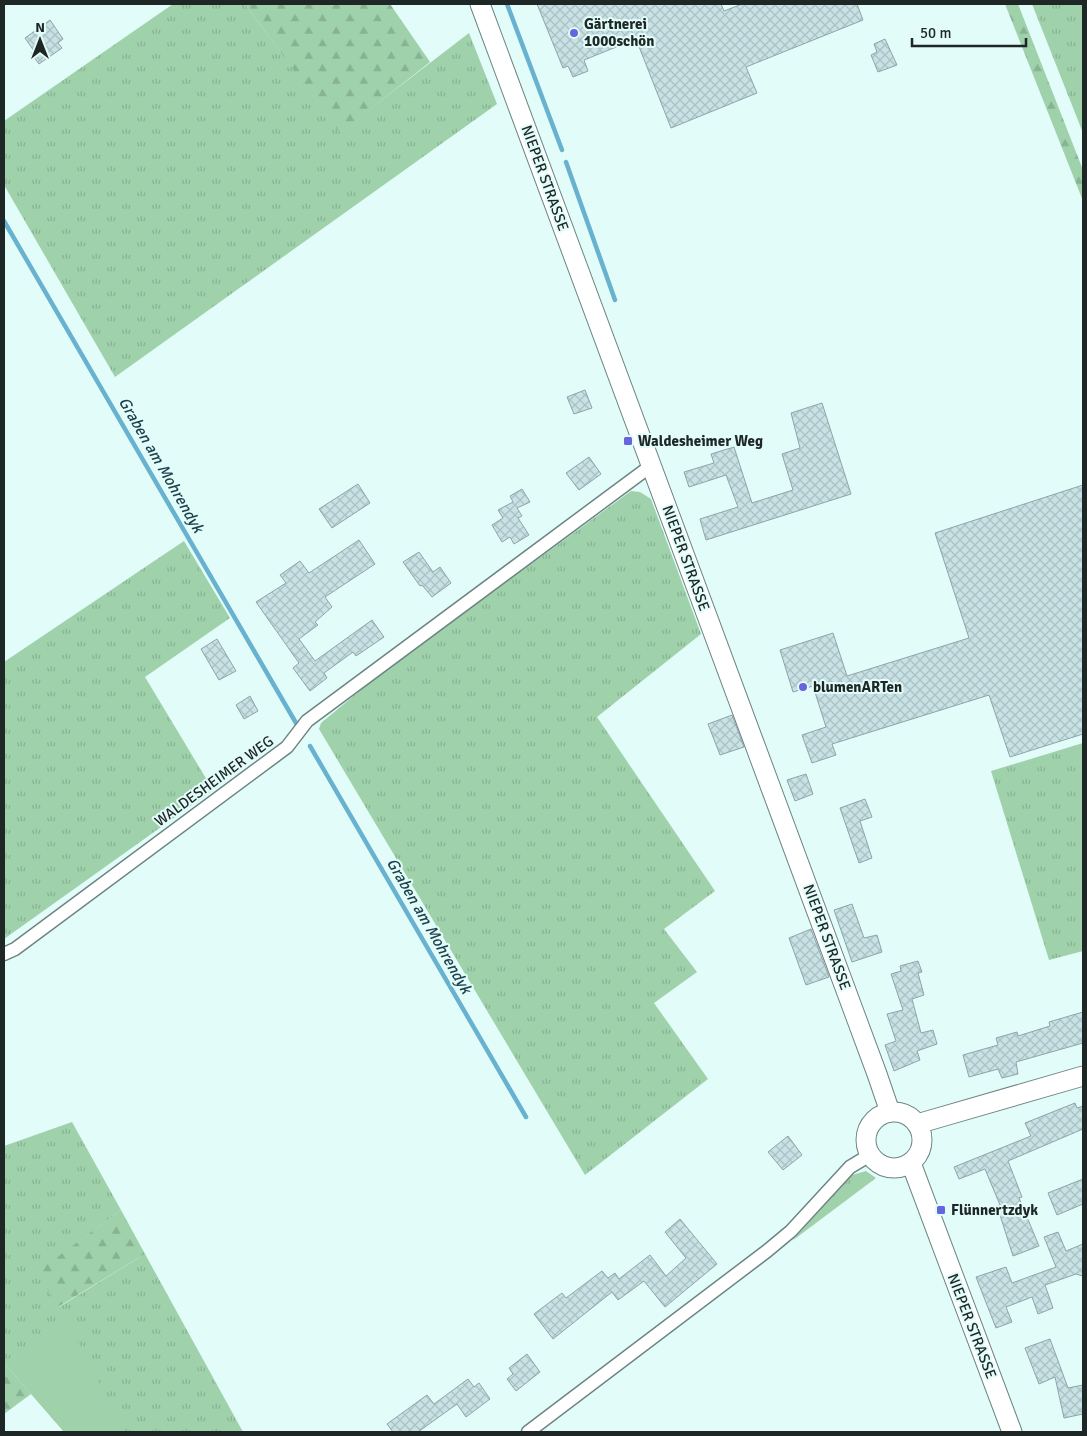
<svg xmlns="http://www.w3.org/2000/svg" width="1087" height="1436" viewBox="0 0 1087 1436" font-family="Signika,sans-serif">
  <defs>
    <pattern id="grass-tufts" width="24" height="20" patternUnits="userSpaceOnUse" patternTransform="scale(1.25)"><rect width="24" height="20" fill="#9fd1ab"/><path d="M3 7l-1-3M5 7V3M7 7l1-3M15 17l-1-3M17 17v-4M19 17l1-3" fill="none" stroke="#88b393"/></pattern>
    <pattern id="forest-firs" width="22" height="20" patternUnits="userSpaceOnUse" patternTransform="scale(1.25)"><rect width="22" height="20" fill="#9fd1ab"/><path d="M5 1l3.5 6h-7zM16 11l3.5 6h-7z" fill="#88b393"/></pattern>
    <pattern id="building-cross-hatch" width="8" height="8" patternUnits="userSpaceOnUse" patternTransform="scale(1.25)"><rect width="8" height="8" fill="#c8e1e4"/><path d="M0 0l8 8M0 8l8-8" fill="none" stroke="#abc1c3"/></pattern>
  </defs>
  <rect width="100%" height="100%" fill="#e2fcf9"/>
  <g fill="url(#grass-tufts)">
    <polygon points="173,4 245,4 340,132 469,33 497,104 115,377 4,185 4,121"/>
    <polygon points="1032,4 1083,4 1083,133"/>
    <polygon points="631,491 640,492 651,499 701,634 597,717 715,891 664,929 697,972 654,1003 708,1079 585,1175 319,729 321,723 374,679"/>
    <polygon points="184,541 230,618 145,677 213,790 4,939 4,662"/>
    <polygon points="1083,743 1083,951 1049,960 991,771"/>
    <polygon points="72,1122 121,1210 38,1272 59,1307 145,1254 243,1432 64,1432 4,1363 4,1146"/>
    <polygon points="866,1171 876,1178 792,1241 852,1175"/>
  </g>
  <g fill="url(#forest-firs)">
    <polygon points="245,4 390,4 430,62 340,133"/>
    <polygon points="1005,4 1018,4 1083,170 1083,201"/>
    <polygon points="121,1210 145,1254 58,1307 37,1272"/>
    <polygon points="4,1363 31,1394 4,1414"/>
  </g>
  <polygon fill="#9fd1ab" points="65,1319 126,1432 65,1432 4,1362"/>
  <g fill="none" stroke-linecap="round" stroke-linejoin="round">
    <g stroke="#69b2cf" stroke-width="4.5">
      <polyline points="507,4 562,150"/>
      <polyline points="566,162 615,300"/>
      <polyline points="4,221 296,723"/>
      <polyline points="310,746 526,1117"/>
    </g>
  </g>
  <g fill="url(#building-cross-hatch)" stroke="#8da5a9">
    <polygon points="537,4 721,4 724,11 742,4 857,4 863,20 746,67 757,93 671,128 636,39 584,60 588,71 573,77 568,66 563,68"/>
    <polygon points="50,20 63,39 58,43 62,48 39,64 31,53 34,51 25,38"/>
    <polygon points="885,39 897,65 878,72 871,55 877,52 874,44"/>
    <polygon points="585,390 592,408 574,414 567,397"/>
    <polygon points="822,403 851,494 706,540 700,519 738,507 726,475 689,487 684,472 714,463 711,454 734,447 752,503 793,490 782,454 800,448 791,413"/>
    <polygon points="589,457 601,474 579,490 566,473"/>
    <polygon points="358,484 370,503 332,528 319,509"/>
    <polygon points="1083,485 1083,734 1010,757 989,695 832,744 836,755 812,763 802,735 826,727 813,686 793,692 780,650 833,633 847,676 969,638 935,533"/>
    <polygon points="522,489 530,502 517,508 522,516 518,518 529,535 514,544 510,537 502,542 492,525 503,518 498,510 513,502 510,496"/>
    <polygon points="359,540 375,564 325,597 332,607 315,622 318,625 299,639 315,661 372,620 384,637 356,656 353,652 324,673 327,678 310,691 293,668 299,663 256,602 286,583 280,575 300,561 309,573"/>
    <polygon points="419,552 433,572 440,567 451,583 432,597 422,585 420,586 403,562"/>
    <polygon points="217,639 236,671 219,680 201,649"/>
    <polygon points="250,696 258,711 244,719 236,705"/>
    <polygon points="732,715 744,747 720,755 708,724"/>
    <polygon points="806,774 813,794 795,801 787,780"/>
    <polygon points="865,799 872,817 860,821 872,858 859,863 840,808"/>
    <polygon points="852,904 864,938 877,935 882,952 852,962 834,910"/>
    <polygon points="811,929 829,977 806,985 789,938"/>
    <polygon points="918,961 922,972 918,973 924,995 912,999 921,1033 933,1030 937,1044 917,1051 920,1060 894,1071 885,1045 896,1041 887,1014 903,1010 891,974 901,971 900,966"/>
    <polygon points="1083,1012 1083,1043 1016,1062 1018,1074 1002,1078 998,1069 969,1077 963,1055 998,1045 996,1038 1017,1032 1018,1036 1050,1026 1049,1022"/>
    <polygon points="1075,1103 1077,1108 1083,1106 1083,1129 1008,1161 1022,1197 1019,1198 1039,1246 1013,1256 999,1212 998,1206 1000,1205 985,1169 959,1179 954,1167 1031,1136 1025,1123"/>
    <polygon points="788,1136 802,1155 783,1170 768,1152"/>
    <polygon points="1083,1179 1083,1204 1057,1215 1048,1193"/>
    <polygon points="680,1219 717,1264 665,1307 644,1281 618,1300 612,1292 553,1339 534,1314 562,1293 566,1298 602,1271 608,1278 615,1273 619,1279 650,1255 666,1276 686,1258 665,1232"/>
    <polygon points="1058,1232 1066,1251 1083,1244 1083,1276 1076,1274 1045,1285 1053,1308 1038,1314 1032,1297 1006,1307 1012,1322 996,1328 976,1277 1006,1267 1012,1283 1056,1267 1044,1237"/>
    <polygon points="1050,1339 1068,1388 1083,1385 1083,1414 1064,1418 1055,1377 1039,1384 1025,1348"/>
    <polygon points="527,1354 540,1372 516,1391 507,1379 513,1374 509,1368"/>
    <polygon points="468,1379 474,1387 479,1383 490,1399 466,1417 457,1404 418,1432 393,1432 387,1424 427,1395 434,1404"/>
  </g>
  <g fill="none" stroke-linecap="round" stroke-linejoin="round">
    <defs>
      <g id="street">
        <polyline points="4,954 15,949 287,747 307,721 652,465"/>
        <polyline points="528,1432 767,1251 791,1231 850,1167 870,1155"/>
      </g>
      <g id="secondary">
        <polyline points="480,4 877,1074 890,1112"/>
        <circle cx="894" cy="1140" r="28"/>
        <polyline points="917,1124 1083,1076"/>
        <polyline points="911,1163 1012,1432"/>
      </g>
    </defs>
    <use href="#street" stroke="#6d8582" stroke-width="15"/>
    <use href="#secondary" stroke="#6d8582" stroke-width="21"/>
    <use href="#street" stroke="#fff" stroke-width="12"/>
    <use href="#secondary" stroke="#fff" stroke-width="19"/>
  </g>
  <g fill="#6765de" stroke="#e2fcf9" stroke-width="2">
    <circle cx="574" cy="33" r="5"/>
    <rect x="623" y="436" width="10" height="10" rx="2.5"/>
    <circle cx="803" cy="687" r="5"/>
    <rect x="936" y="1205" width="10" height="10" rx="2.5"/>
  </g>
  <g text-anchor="middle" dominant-baseline="central" stroke-width="4" stroke-linejoin="round" paint-order="stroke">
    <g font-size="15" font-weight="bold" fill="#1e2726" stroke="#e2fcf9" text-anchor="start">
      <text x="584" y="24">Gärtnerei<tspan x="584" dy="17">1000schön</tspan></text>
      <text x="638" y="441">Waldesheimer Weg</text>
      <text x="813" y="687">blumenARTen</text>
      <text x="951" y="1210">Flünnertzdyk</text>
    </g>
    <g font-size="15" fill="#1e2726" stroke="#e2fcf9">
      <text transform="translate(545 178) rotate(70)">NIEPER STRASSE</text>
      <text transform="translate(686 558) rotate(70)">NIEPER STRASSE</text>
      <text transform="translate(214 781) rotate(-36)">WALDESHEIMER WEG</text>
      <text transform="translate(827 937) rotate(70)">NIEPER STRASSE</text>
      <text transform="translate(972 1326) rotate(69)">NIEPER STRASSE</text>
    </g>
    <g font-size="16" font-style="italic" fill="#1d3f4c" stroke="#e2fcf9">
      <text transform="translate(161 465) rotate(60)">Graben am Mohrendyk</text>
      <text transform="translate(429 926) rotate(60)">Graben am Mohrendyk</text>
    </g>
  </g>
  <rect width="1087" height="1436" fill="none" stroke="#1e2726" stroke-width="10"/>
  <g transform="translate(40 40)" stroke="#e2fcf9" stroke-width="4" paint-order="stroke">
  <path d="M0-4L9 19L0 12L-9 19Z" fill="#1e2726"/>
  <text y="-8" font-size="14" font-weight="bold" text-anchor="middle" fill="#1e2726">N</text>
  </g>
  <path d="M912 38v8h114v-8" fill="none" stroke="#1e2726" stroke-width="2.5"/>
  <text x="920" y="38" font-size="15" fill="#1e2726" stroke="#e2fcf9" stroke-width="4" paint-order="stroke">50 m</text>
</svg>
